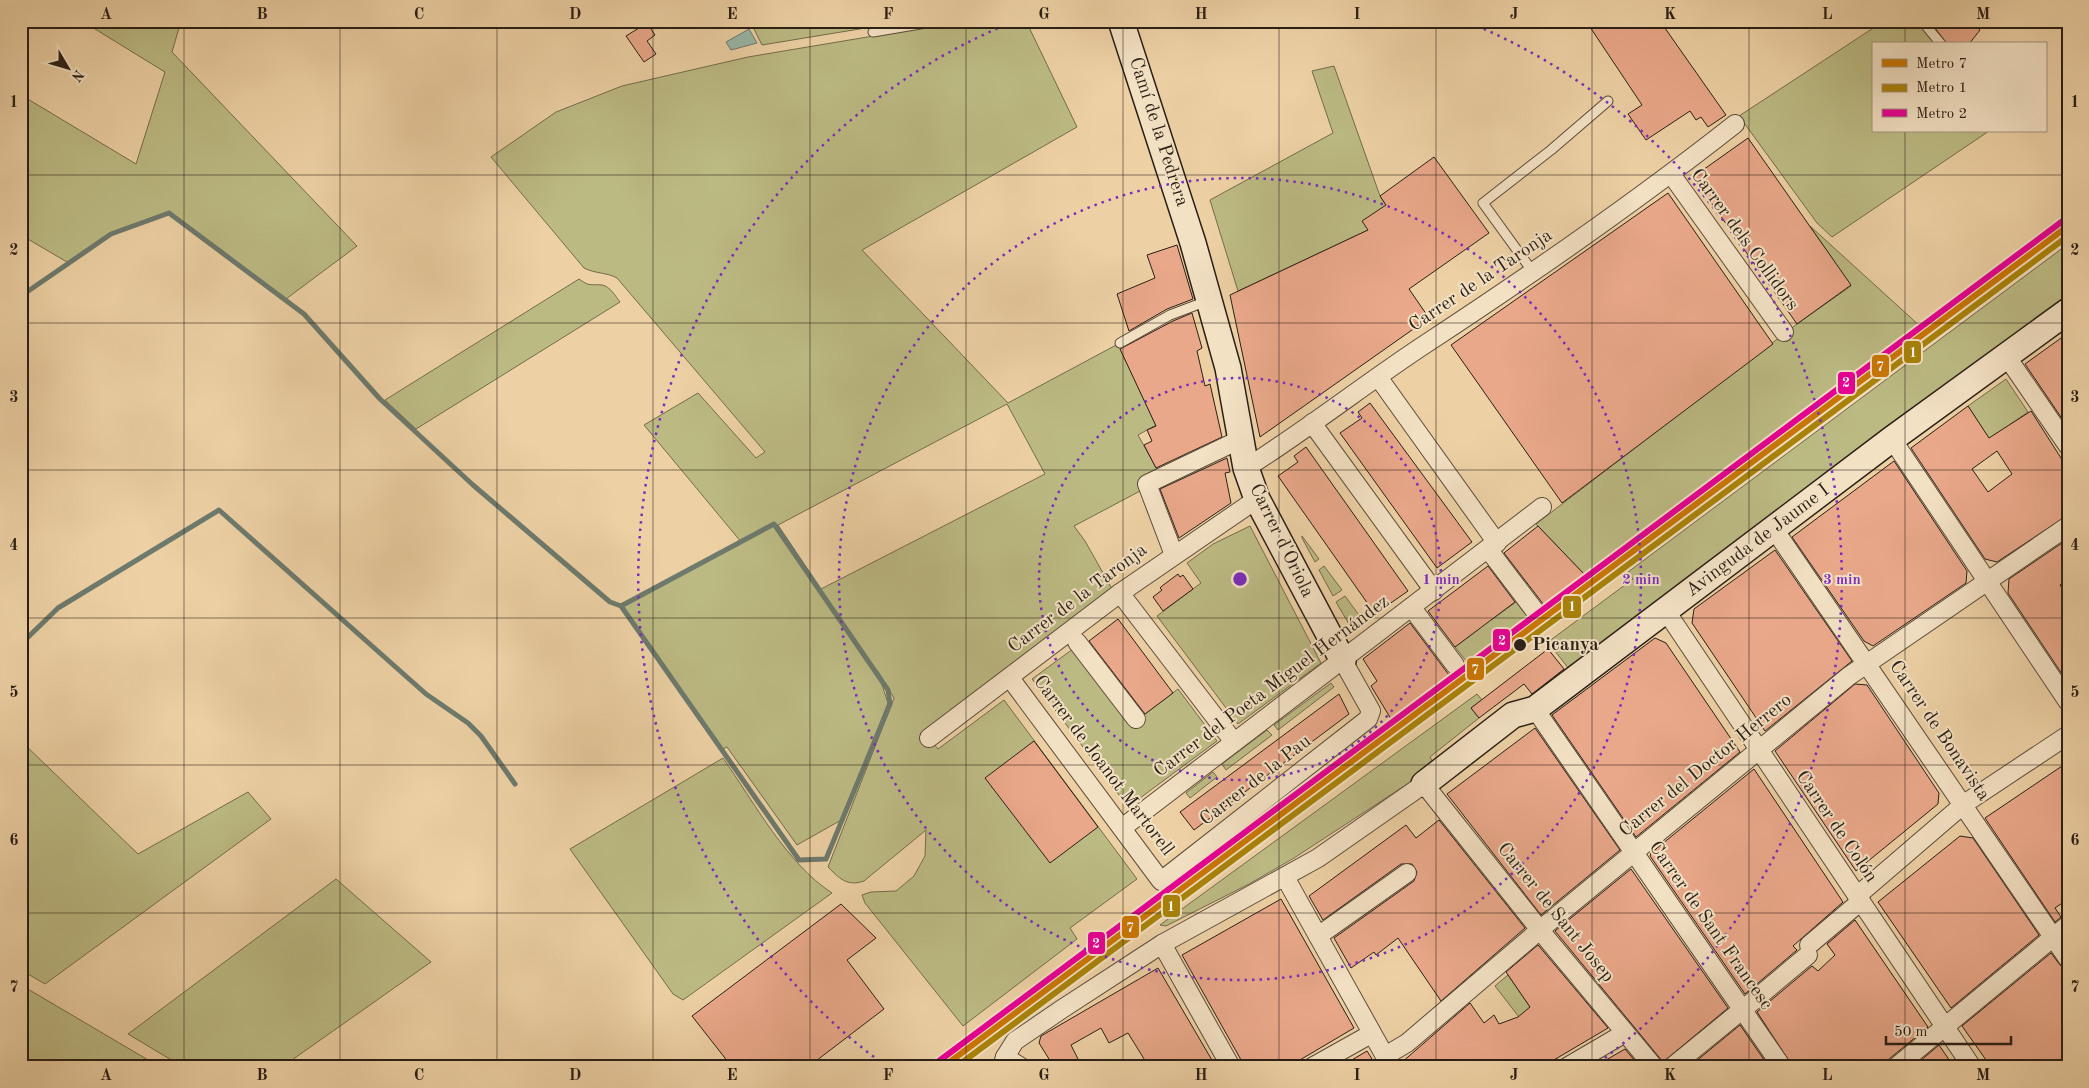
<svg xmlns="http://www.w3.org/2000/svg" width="2089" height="1088" viewBox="0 0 2089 1088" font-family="'Old Standard TT',serif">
  <rect width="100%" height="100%" fill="#edd1a5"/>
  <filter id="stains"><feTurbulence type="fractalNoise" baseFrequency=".004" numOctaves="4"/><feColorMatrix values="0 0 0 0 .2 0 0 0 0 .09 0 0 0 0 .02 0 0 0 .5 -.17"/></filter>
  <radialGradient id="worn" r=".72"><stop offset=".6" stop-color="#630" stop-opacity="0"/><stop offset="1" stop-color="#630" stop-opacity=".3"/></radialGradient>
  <g fill="#bcba83" stroke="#736c4c" fill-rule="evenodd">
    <polygon points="82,21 181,21 172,52 357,246 286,299 169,213 114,232 67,262 21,235 21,95 136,164 165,72"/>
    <polygon points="750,21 908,21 762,45"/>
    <path d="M963 21H1026L1077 127 862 250 1008 403 1118 344 1156 425 1138 435 1159 473 1142 490 1074 526 1085 541 1112 589 923 731 938 749 1004 700 1137 879 1070 928 1077 939 963 1026 865 903 862 895 871 892 896 891 914 876 925 856 926 830 864 881C847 887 839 878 828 867L894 698 877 670 888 703 843 819 797 845 727 747 723 749 619 606 742 543 644 425 698 393 756 458 765 452 617 278C606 272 596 274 584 268L491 157 556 112 622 86 748 57ZM1007 404 1045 474 821 589 778 525Z"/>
    <polygon points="1884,21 1918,21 1937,44 1873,44 1873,131 1989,131 1832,237 1817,223 1739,116"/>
    <polygon points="1334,66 1380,196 1386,205 1368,230 1238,291 1210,200 1333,133 1312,71"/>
    <polygon points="1810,226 1921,327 1586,575 1584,574 1536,524 1797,324 1851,286"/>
    <polygon points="2068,244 2068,294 1682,581 1569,669 1548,642 1633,579 1628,572"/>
    <path d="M579 279C590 287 590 284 602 285 610 286 616 297 620 302L416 429 385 400Z"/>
    <polygon points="2006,379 2028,412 1989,439 1968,406"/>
    <polygon points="1250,526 1321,663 1238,724 1157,616 1201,583 1187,563 1213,544"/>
    <polygon points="1302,536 1319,559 1315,562 1302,538"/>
    <polygon points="1324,566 1342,590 1333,596 1319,570"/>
    <polygon points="1345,596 1364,622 1353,631 1336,602"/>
    <polygon points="1475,599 1491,620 1516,602 1528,617 1467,662 1455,647 1479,629"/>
    <polygon points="1077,646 1134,722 1178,689 1217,741 1128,807 1032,679"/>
    <polygon points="1331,683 1334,687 1278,730 1274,725"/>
    <polygon points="1477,694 1482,700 1471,708 1479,718 1430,757 1435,766 1294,858 1249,884 1166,926 1160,925"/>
    <polygon points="1267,730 1272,735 1226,770 1222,764"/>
    <polygon points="21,741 138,854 248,792 271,819 45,984 21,970 21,925 27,918 21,917"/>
    <path d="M723 758C754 802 787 864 832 893L683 1000 673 994 570 849Z"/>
    <polygon points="1213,772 1217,777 1190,798 1186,793"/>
    <polygon points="336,879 431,962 282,1067 183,1067 128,1034"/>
    <polygon points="1508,975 1530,1007 1519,1017 1495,986"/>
    <polygon points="21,985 160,1067 21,1067"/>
  </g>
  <polygon fill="#99b7a7" stroke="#6d7a6d" points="749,29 757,43 731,50 726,42"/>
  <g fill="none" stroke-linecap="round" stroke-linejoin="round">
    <g stroke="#6d7a6d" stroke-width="5">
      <polyline points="21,296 111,234 169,213 304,314 380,399 473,485 610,602 621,606 774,524 888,690 890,704 826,859 799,860 621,606"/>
      <polyline points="21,644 58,608 219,510 426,694 468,723 481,736 515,784"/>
    </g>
  </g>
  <g fill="#e9a88a" stroke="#2a1f16" fill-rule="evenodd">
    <polygon points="1586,21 1660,21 1726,115 1708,127 1701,117 1696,120 1690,111 1646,140 1628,114 1642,105"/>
    <polygon points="1930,21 1970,21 1980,30 1969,44 1947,44"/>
    <polygon points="647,23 655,35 647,41 656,54 644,62 626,36"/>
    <polygon points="1748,138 1851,285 1797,324 1693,177"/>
    <polygon points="1434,157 1489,233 1409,289 1429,318 1260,437 1230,295 1368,230 1362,221 1386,205 1380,196"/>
    <polygon points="1668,193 1773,344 1562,503 1451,345"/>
    <polygon points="1177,245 1193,299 1167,309 1129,331 1117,294 1155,278 1147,255"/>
    <polygon points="1192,313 1202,348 1197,351 1205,386 1210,384 1222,437 1156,468 1144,445 1152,441 1147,430 1156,426 1120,349 1173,321"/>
    <polygon points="2068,333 2068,421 2065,423 2025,364"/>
    <polygon points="1370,403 1472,542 1437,568 1340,433 1362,418 1358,412"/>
    <path d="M1968 406 1989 438 2031 411 2068 469V515L1997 562 1985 559 1911 448ZM1997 451 2012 474 1988 492 1972 469Z"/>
    <polygon points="1306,447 1408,591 1375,614 1278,476 1298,462 1294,456"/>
    <polygon points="1227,458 1230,472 1225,473 1231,503 1179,538 1160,489"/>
    <polygon points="1894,461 1967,571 1966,583 1873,646 1864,641 1792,537"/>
    <polygon points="1538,526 1584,574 1544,605 1504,553"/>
    <polygon points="2068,539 2068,578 2060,585 2068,597 2068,631 2063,634 2068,642 2068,683 2008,593 2009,579"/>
    <polygon points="1775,550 1852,661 1765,731 1692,623 1694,609"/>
    <polygon points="1488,566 1515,602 1455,647 1428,611"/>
    <polygon points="1178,574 1180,577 1183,575 1193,589 1163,611 1153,597 1162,590 1160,588 1162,586"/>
    <polygon points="1118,619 1173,693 1145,714 1089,641"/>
    <polygon points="1410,623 1449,675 1391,719 1371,686 1377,681 1363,659"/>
    <polygon points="1655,638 1666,643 1740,752 1636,837 1552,715"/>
    <polygon points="1548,649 1564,669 1532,694 1524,684 1479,718 1471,708"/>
    <polygon points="1855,684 1867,685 1939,793 1938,804 1856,871 1775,751"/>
    <polygon points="1339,694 1349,714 1194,830 1180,812"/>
    <polygon points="1535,728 1620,850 1541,915 1447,794"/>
    <polygon points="1034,741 1098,827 1050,863 985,778"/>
    <polygon points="2068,762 2068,789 2061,793 2068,803 2068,899 2055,908 2061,917 2055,922 1985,818"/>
    <polygon points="1754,769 1843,902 1793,946 1797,950 1745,994 1650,856 1651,853"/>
    <polygon points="1439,820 1525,928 1441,1001 1398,938 1376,955 1374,952 1351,968 1334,938 1414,881 1417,872 1412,864 1401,864 1323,920 1309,896 1406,825 1416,838"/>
    <polygon points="1960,836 1973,838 2039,935 1951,1008 1878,902"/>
    <polygon points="1631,869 1728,1008 1663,1062 1555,931"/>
    <polygon points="1281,899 1354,1028 1288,1067 1245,1067 1182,955"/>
    <polygon points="841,904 876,938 847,960 884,1009 808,1067 732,1067 692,1016"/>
    <polygon points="1855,920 1928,1027 1889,1059 1886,1067 1793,1067 1757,1012 1812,966 1818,971 1835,955 1827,944"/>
    <polygon points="1538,945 1608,1028 1542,1067 1402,1067 1401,1063 1470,1003 1484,1023 1494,1015 1499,1024 1518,1017 1530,1007 1506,972"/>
    <polygon points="2051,953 2060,965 2068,969 2068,1067 1991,1067 1962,1026"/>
    <polygon points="1158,968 1216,1067 1149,1067 1128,1033 1109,1043 1101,1028 1071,1045 1082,1067 1054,1067 1039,1043 1041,1036"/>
    <polygon points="1740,1025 1769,1067 1689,1067"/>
    <polygon points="1939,1045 1954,1067 1913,1067"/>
    <polygon points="1625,1049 1640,1067 1594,1067"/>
    <polygon points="1367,1051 1377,1067 1340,1067"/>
  </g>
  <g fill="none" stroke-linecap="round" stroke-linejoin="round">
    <defs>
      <g id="lane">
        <polyline points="1922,21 1941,44"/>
        <polyline points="873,32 938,21"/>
        <polyline points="1533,272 1483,203 1551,150 1608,101"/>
        <polyline points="1120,343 1170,315 1207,301"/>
      </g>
      <g id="street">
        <polyline points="1671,174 1784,332"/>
        <polyline points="2007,357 2068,446"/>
        <polyline points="1378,377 1497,543"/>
        <polyline points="1312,423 1434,591"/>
        <polyline points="1892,439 2068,702"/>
        <path d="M1246 468C1308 429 1366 383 1427 343 1532 274 1636 202 1735 124"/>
        <polyline points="1774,529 2068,959"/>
        <polyline points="1488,549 1535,611"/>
        <polyline points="1174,555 1147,484 1241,439"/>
        <polyline points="1120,593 1234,742"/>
        <polyline points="1412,608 1455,665"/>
        <polyline points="1666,611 1972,1067"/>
        <polyline points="1077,642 1136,719"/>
        <polyline points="1010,678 1161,881 1368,719 1371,711 1343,661"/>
        <polyline points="1535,709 1782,1067"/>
        <polyline points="929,738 1120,593 1257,499"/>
        <polyline points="1122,828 1542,507"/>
        <polyline points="1285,877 1391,1067"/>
        <polyline points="1857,896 1964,804 2068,735"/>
        <polyline points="1318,936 1407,873"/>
        <polyline points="1162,944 1231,1067"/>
        <polyline points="1809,945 1861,901"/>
        <polyline points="1747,1006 1808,955"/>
        <polyline points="1385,1056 1407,1043 1548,923 1849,676 2068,526"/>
        <polyline points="1005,1057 1021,1067"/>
        <polyline points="1002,1067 1005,1057 1015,1041 1062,1009 1162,944 1318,858 1424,784 1548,940 1654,1067"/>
        <polyline points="1312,1067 1371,1034"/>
        <polyline points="1567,1067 1625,1033"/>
        <polyline points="1672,1067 1737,1014"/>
        <polyline points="1896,1067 2068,925"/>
      </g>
      <g id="secondary">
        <polyline points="1121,21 1193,243 1228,368 1246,468 1257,499 1343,661"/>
        <polyline points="1424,784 1513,715 1535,709 1892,439 2068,311"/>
      </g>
    </defs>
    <use href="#lane" stroke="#5b4c3a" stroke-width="11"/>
    <use href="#street" stroke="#5b4c3a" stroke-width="20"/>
    <use href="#secondary" stroke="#2a1f16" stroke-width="28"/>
    <use href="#lane" stroke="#f3e1c4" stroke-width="9"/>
    <use href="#street" stroke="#f3e1c4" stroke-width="18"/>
    <use href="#secondary" stroke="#f3e1c4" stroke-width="25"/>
    <g stroke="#2a1f16" stroke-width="4" stroke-dasharray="9 9" stroke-linecap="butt">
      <polyline points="1693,508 1785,449"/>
      <polyline points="1247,850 1320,787"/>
    </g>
    <defs>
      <polyline id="metro-1" points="943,1067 2068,226"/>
      <polyline id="metro-2" points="956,1067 2068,236"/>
      <polyline id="metro-3" points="939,1061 2064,220"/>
    </defs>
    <use href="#metro-1" stroke="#f3e1c4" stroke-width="10"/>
    <use href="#metro-2" stroke="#f3e1c4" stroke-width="10"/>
    <use href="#metro-3" stroke="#f3e1c4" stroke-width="10"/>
    <use href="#metro-1" stroke="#ca7604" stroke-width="6"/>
    <use href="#metro-2" stroke="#a98309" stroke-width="6"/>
    <use href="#metro-3" stroke="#e70095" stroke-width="6"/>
  </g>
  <path fill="none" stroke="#2a1f16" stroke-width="1" stroke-opacity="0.55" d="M184 21V1067M340 21V1067M497 21V1067M653 21V1067M810 21V1067M966 21V1067M1123 21V1067M1279 21V1067M1436 21V1067M1592 21V1067M1749 21V1067M1905 21V44M1905 131V1067M21 175H2068M21 323H2068M21 470H2068M21 618H2068M21 765H2068M21 913H2068"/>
  <g fill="none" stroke="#7b2cbf" stroke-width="2.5" stroke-dasharray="2.5 5">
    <circle cx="1240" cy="579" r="201"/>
    <circle cx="1240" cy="579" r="401"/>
    <path d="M886 1066A602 602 0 0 1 1010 23M1470 23A602 602 0 0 1 1594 1066"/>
  </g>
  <circle fill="#2a1f16" stroke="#f3e1c4" stroke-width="2" cx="1520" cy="645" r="7"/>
  <g text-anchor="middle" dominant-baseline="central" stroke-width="4" stroke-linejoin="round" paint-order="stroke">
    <g font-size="19" fill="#2a1f16" stroke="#f3e1c4">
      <text transform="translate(1158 132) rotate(72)">Camí de la Pedrera</text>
      <text transform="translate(1744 240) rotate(54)">Carrer dels Collidors</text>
      <text transform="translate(1481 281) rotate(-34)">Carrer de la Taronja</text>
      <text transform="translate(1281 541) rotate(64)">Carrer d'Oriola</text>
      <text transform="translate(1758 541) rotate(-37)">Avinguda de Jaume I</text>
      <text transform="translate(1078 599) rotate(-37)">Carrer de la Taronja</text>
      <text transform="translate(1272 687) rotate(-37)">Carrer del Poeta Miguel Hernández</text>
      <text transform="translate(1939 731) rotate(56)">Carrer de Bonavista</text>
      <text transform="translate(1103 766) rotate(53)">Carrer de Joanot Martorell</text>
      <text transform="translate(1706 766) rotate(-39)">Carrer del Doctor Herrero</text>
      <text transform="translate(1256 781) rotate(-38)">Carrer de la Pau</text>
      <text transform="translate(1836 827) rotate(56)">Carrer de Colón</text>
      <text transform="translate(1555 913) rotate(51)">Carrer de Sant Josep</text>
      <text transform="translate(1710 926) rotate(55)">Carrer de Sant Francesc</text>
    </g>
    <g font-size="19" font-weight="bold" fill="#2a1f16" stroke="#f3e1c4" text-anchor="start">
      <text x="1532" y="645">Picanya</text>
    </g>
  </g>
  <circle cx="1240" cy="579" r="8" fill="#7b2cbf" stroke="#f3e1c4" stroke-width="2.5"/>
  <g font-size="15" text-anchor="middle" font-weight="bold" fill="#7b2cbf" stroke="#f3e1c4" stroke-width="4" stroke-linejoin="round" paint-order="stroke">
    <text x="1441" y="584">1 min</text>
    <text x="1641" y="584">2 min</text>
    <text x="1842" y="584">3 min</text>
  </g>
  <g stroke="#f3e1c4" stroke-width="2">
    <rect x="1903" y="340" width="19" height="24" rx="5" fill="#a98309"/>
    <rect x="1871" y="354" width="19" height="24" rx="5" fill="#ca7604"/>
    <rect x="1837" y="371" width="19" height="24" rx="5" fill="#e70095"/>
    <rect x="1562" y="595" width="20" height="24" rx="5" fill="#a98309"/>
    <rect x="1492" y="628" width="19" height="24" rx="5" fill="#e70095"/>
    <rect x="1466" y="657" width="19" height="24" rx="5" fill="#ca7604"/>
    <rect x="1162" y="894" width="19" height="24" rx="5" fill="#a98309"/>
    <rect x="1121" y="915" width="19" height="24" rx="5" fill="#ca7604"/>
    <rect x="1087" y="931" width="19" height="24" rx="5" fill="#e70095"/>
  </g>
  <g font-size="14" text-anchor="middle" font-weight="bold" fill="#fff">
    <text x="1913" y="357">1</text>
    <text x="1880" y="371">7</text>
    <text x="1846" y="387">2</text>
    <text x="1572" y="611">1</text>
    <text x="1502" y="645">2</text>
    <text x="1475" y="674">7</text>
    <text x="1171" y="911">1</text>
    <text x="1130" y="932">7</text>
    <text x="1096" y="948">2</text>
  </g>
  <rect width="2089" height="1088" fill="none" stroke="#edd1a5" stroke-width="55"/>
  <rect x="1872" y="42" width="175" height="90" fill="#f3e1c4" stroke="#a3937e"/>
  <rect x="1882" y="59" width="25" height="8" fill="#ca7604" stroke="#a3937e"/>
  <text x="1916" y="68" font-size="15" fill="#2a1f16">Metro 7</text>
  <rect x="1882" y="84" width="25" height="8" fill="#a98309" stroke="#a3937e"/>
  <text x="1916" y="92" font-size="15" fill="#2a1f16">Metro 1</text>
  <rect x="1882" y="109" width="25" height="8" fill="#e70095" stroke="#a3937e"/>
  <text x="1916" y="118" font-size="15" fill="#2a1f16">Metro 2</text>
  <g transform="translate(68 68) rotate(128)" stroke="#f3e1c4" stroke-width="4" paint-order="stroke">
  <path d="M0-4L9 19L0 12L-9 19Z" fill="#2a1f16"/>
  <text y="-8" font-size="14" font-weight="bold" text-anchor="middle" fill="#2a1f16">N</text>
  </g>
  <path d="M1886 1036v8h125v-8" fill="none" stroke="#2a1f16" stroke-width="2.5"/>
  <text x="1894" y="1036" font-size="15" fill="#2a1f16" stroke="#f3e1c4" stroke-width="4" paint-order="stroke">50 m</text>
  <rect x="28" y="28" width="2034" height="1032" fill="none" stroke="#2a1f16" stroke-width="2"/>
  <g font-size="16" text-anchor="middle" font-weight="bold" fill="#2a1f16">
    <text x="106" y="19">A</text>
    <text x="262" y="19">B</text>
    <text x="419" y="19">C</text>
    <text x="575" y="19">D</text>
    <text x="732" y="19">E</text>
    <text x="888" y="19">F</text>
    <text x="1044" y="19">G</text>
    <text x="1201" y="19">H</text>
    <text x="1357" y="19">I</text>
    <text x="1514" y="19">J</text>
    <text x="1670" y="19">K</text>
    <text x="1827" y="19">L</text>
    <text x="1983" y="19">M</text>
    <text x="14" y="107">1</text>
    <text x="2075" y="107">1</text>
    <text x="14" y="255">2</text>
    <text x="2075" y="255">2</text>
    <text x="14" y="402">3</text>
    <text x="2075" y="402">3</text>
    <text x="14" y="550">4</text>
    <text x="2075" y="550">4</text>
    <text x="14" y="697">5</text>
    <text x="2075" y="697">5</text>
    <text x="14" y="845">6</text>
    <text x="2075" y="845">6</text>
    <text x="14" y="992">7</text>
    <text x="2075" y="992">7</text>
    <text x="106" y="1080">A</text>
    <text x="262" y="1080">B</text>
    <text x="419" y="1080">C</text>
    <text x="575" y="1080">D</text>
    <text x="732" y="1080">E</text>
    <text x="888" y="1080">F</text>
    <text x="1044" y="1080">G</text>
    <text x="1201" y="1080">H</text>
    <text x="1357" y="1080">I</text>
    <text x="1514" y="1080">J</text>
    <text x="1670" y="1080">K</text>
    <text x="1827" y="1080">L</text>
    <text x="1983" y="1080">M</text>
  </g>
  <rect width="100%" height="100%" filter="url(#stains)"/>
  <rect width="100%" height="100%" fill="url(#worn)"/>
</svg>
